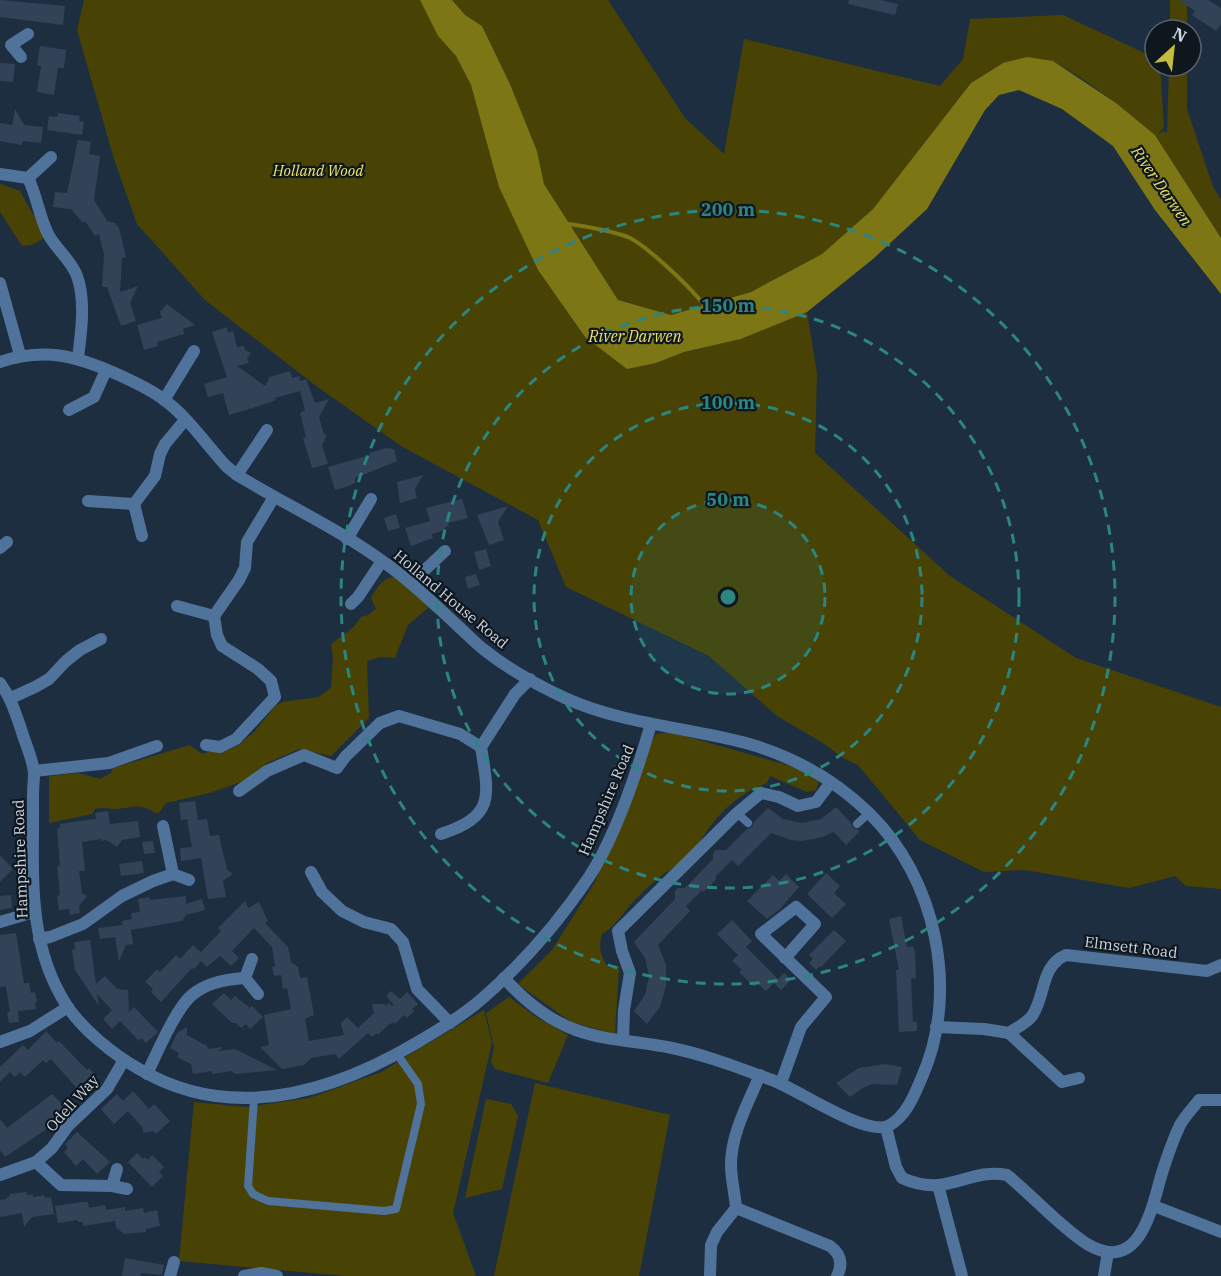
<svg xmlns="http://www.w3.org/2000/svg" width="1221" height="1276" viewBox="0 0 1221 1276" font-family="'IBM Plex Serif',serif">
  <rect width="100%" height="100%" fill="#1e2e41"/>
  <g fill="#484305">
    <polygon points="84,0 420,0 438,36 456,56 471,85 482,124 538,270 585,337 656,363 684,352 741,339 807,312 817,373 815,453 950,576 1076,658 1221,707 1221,889 1186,886 1175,876 1129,888 1025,870 984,872 920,840 858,765 843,758 823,743 777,716 709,656 566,587 538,520 401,446 315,385 205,300 137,224 114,159 77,30"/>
    <polygon points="452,0 608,0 685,118 724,154 744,39 940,86 963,59 970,19 1063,15 1155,58 1155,66 1160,66 1164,127 1158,134 1163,131 1167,133 1169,66 1187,66 1187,109 1213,187 1221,200 1221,238 1155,135 1116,103 1080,77 1053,61 1003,63 971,83 873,209 822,254 751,292 671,315 618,300 544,184 537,151 510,84 482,26 464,15"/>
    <rect x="1170" y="0" width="17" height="30"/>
    <polygon points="0,184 20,191 46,237 32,245 22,246 0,212"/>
    <path d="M393 577 401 582 429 607 408 625 395 658 380 657 367 661 369 718 331 756 299 749 267 763 246 780 210 793 166 803 158 814C136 802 136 808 115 809 108 809 102 807 95 809L92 814 49 823V776L78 773 100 779 111 773 113 768 190 745 202 754 211 751 228 750 240 744 255 731 275 706 283 702 318 697 327 691 331 687 333 657 331 644 354 627 361 617 368 615 376 609 371 598C377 588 381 579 393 577Z"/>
    <path d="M671 732 794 767 819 780 816 790 807 792 770 776 767 783C727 798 709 825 688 861 671 865 644 890 632 903 622 914 615 927 602 934 598 948 601 957 609 968L619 966 615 1034 571 1022 518 984 552 950 595 882 638 777 649 745 656 734Z"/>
    <polygon points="509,997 536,1017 568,1035 548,1083 495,1069 491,1062 494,1047 486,1013"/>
    <polygon points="484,1010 492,1043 453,1213 476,1276 346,1276 179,1261 194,1102 247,1107 309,1098 381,1072"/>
    <polygon points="535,1083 670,1115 639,1276 494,1276"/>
    <polygon points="486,1099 511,1104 518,1116 502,1189 465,1198"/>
  </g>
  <polygon fill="#7d7615" points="420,0 452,0 465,15 482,26 510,84 537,151 544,184 618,300 671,315 751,292 822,254 873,209 971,83 1003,63 1027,57 1053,61 1116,103 1155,135 1221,238 1221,294 1155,210 1113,146 1062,109 1019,90 999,95 985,110 927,209 873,259 807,312 741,339 684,352 656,363 627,369 585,337 538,270 499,187 471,85 456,56 438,36"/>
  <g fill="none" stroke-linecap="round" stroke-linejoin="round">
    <path stroke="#7d7615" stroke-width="4" d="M569 224C589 227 609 230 628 237 646 245 694 290 706 308"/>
  </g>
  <g fill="#324357">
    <polygon points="0,0 65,6 63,25 0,17"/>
    <polygon points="849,0 880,0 898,4 895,15 848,4"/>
    <polygon points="1179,0 1208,0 1221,8 1221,24 1216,31 1192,15 1195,11"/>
    <polygon points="40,46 66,50 64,68 58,68 54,95 37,92 41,66 37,65"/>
    <polygon points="0,63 15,64 13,82 0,81"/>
    <polygon points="15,109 24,125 43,127 41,143 23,141 22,145 0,141 0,123 12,125"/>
    <polygon points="58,113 80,116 79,121 84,122 82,135 47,130 49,116 57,117"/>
    <polygon points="78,140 91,142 89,154 100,156 94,200 107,221 115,223 119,228 126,257 122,258 120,292 138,286 130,303 136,321 121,326 107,287 102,287 104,254 99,234 95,236 85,221 83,223 71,209 53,207 55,192 67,193"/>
    <polygon points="167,304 195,325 183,329 184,334 157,342 158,346 144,350 137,325 162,318 160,312"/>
    <polygon points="227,327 228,333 233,331 237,347 244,346 245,350 251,353 247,358 249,363 237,366 265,386 270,377 290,371 292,378 299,376 300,381 306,379 315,403 329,399 319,417 324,434 327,435 322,445 328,464 312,468 303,438 306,437 300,413 305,410 300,391 275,398 276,400 259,406 229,415 223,393 208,397 204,384 227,377 212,332"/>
    <polygon points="386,448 394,449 397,461 355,478 355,483 349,486 335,490 328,467 370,455 369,453"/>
    <polygon points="423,475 415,489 417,498 400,503 397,482"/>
    <polygon points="462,499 468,518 448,523 449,526 444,528 445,530 432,534 433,538 411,546 405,528 430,521 426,508"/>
    <polygon points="508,506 498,522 504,540 489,545 477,515"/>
    <polygon points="396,514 400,528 388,531 384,518"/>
    <polygon points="486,549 491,566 479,570 474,552"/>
    <polygon points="476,574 480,585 468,589 465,577"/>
    <polygon points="195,801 198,820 207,819 210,836 219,835 227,870 233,874 223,881 226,897 208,899 201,858 181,861 180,848 192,847 187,819 181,820 179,803"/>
    <polygon points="836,807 851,823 853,828 860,831 846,845 834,832 823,837 802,841 791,840 771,833 738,866 732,860 715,877 717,878 711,885 703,892 702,890 686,906 690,911 658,945 666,965 666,986 660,1007 647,1024 634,1011 645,995 649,976 645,958 634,942 675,899 675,891 678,888 685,888 713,859 713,853 716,850 726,850 747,829 752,827 754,822 768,808 783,819 802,823 821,819"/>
    <polygon points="108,811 110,824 138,821 140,837 122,840 117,847 106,840 102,841 101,839 82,842 85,871 79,871 82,893 87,896 79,906 80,913 70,915 69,909 59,910 57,896 60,895 57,867 60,865 57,829 60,828 60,824 96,819 95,813"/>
    <polygon points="153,841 155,853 144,854 142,842"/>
    <polygon points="0,855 13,869 0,882"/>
    <polygon points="142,861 144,873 121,876 119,864"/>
    <polygon points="826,873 840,886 834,893 846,904 832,918 807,894"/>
    <polygon points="786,874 799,887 780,909 767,919 747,901 773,875 779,881"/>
    <polygon points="11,895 12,908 0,910 0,896"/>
    <polygon points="186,896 186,904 202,899 205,910 186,915 182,921 131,930 133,944 126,945 119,961 115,937 100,939 98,928 123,925 122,921 132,919 131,913 140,912 138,899 149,897 150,900"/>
    <polygon points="245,901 248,908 259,902 268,921 265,923 288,947 291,962 298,967 300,978 307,977 314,1015 305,1019 309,1041 344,1035 341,1023 347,1017 358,1028 374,1013 372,1004 384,1004 386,1006 389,1003 392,1006 394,1005 386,996 391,991 400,999 407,992 418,1004 412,1009 414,1011 407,1018 404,1015 395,1024 394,1022 388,1025 378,1035 377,1033 372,1037 368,1033 339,1059 335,1054 311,1058 304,1065 282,1069 260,1047 269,1045 264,1015 291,1009 287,988 283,989 281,975 274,976 272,967 275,966 272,947 254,928 232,951 239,958 231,966 220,956 207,967 201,961 194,969 192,968 161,1002 151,992 153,989 145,982 157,969 160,972 176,955 180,959 193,945 201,952 221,931 218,928"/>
    <polygon points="901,916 907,947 913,946 915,952 916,978 911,979 913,1022 917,1022 917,1031 899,1032 896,970 899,970 889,919"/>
    <polygon points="732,920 752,941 746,947 778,979 766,991 757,983 754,987 739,972 742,970 732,961 738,955 717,934"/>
    <polygon points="834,930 846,941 821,967 820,966 816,970 809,963 813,959 809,955"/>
    <polygon points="16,933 24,983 29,983 31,993 35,992 37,1002 35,1002 36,1009 18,1011 19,1022 9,1023 7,1012 10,1012 6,986 0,987 0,935"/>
    <polygon points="90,940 96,984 105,976 117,989 128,990 129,1012 134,1007 158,1032 146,1043 141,1038 139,1041 120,1021 112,1029 103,1019 112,1010 97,994 99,1006 75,970 72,950 75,949 74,942"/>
    <polygon points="784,973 791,980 781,990 774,983"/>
    <polygon points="224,993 231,1000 235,996 250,1008 252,1006 263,1017 250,1029 246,1024 241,1028 236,1023 232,1023 212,1004"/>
    <polygon points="187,1027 187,1035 207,1046 208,1049 223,1047 218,1051 235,1049 277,1070 235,1074 232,1071 212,1074 212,1071 193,1074 191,1064 177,1057 179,1053 170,1048 177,1033"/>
    <polygon points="46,1031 57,1043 59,1041 87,1070 89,1068 98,1078 81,1093 51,1059 46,1063 43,1060 25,1077 20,1072 15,1077 10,1072 0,1082 0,1067 23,1045 28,1050"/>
    <polygon points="885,1064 902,1067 897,1085 872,1084 864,1087 850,1097 836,1083 859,1068"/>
    <polygon points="133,1091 149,1109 154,1104 170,1121 156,1134 153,1131 143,1133 143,1128 128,1111 114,1124 101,1109 117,1094 123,1101"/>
    <polygon points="52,1094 65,1107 46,1125 48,1128 5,1157 0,1150 0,1119 7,1128"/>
    <polygon points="77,1132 110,1162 97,1174 83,1159 76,1166 64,1152 68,1148 65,1144"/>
    <polygon points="137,1153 143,1159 145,1157 148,1160 152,1155 164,1167 159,1172 163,1176 152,1187 128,1162"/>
    <polygon points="27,1192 27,1195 33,1194 33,1197 44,1195 45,1198 51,1197 54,1214 32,1217 24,1227 22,1213 0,1217 0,1200 7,1199 7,1197 10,1196 10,1194"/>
    <polygon points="82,1202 88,1202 89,1208 105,1205 106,1210 125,1207 125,1211 143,1208 144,1213 157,1210 160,1226 146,1229 146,1232 124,1234 116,1227 115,1221 83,1226 83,1222 78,1222 78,1220 58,1223 55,1206"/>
    <polygon points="125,1258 164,1265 162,1275 141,1273 141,1276 122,1276"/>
  </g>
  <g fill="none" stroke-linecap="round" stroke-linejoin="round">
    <g stroke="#50739c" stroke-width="8">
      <polyline points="737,813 748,823"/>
      <polyline points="857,824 869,813"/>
      <polyline points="254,1099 248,1186 253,1194 268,1201 384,1211 396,1209 421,1104 418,1084 397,1054"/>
    </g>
    <g stroke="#50739c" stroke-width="12">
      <polyline points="21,57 11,45 28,34"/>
      <path d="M0 174 28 178C37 196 39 216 48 234 56 249 71 260 77 276 86 301 81 333 78 358"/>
      <polyline points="28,178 51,157"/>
      <polyline points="0,283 20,355"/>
      <path d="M0 362C45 347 77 356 119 375 134 382 150 389 163 399 187 416 206 444 226 466L237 475C286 505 339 529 385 563 412 582 435 605 459 627 468 635 477 645 487 652 510 670 539 686 565 698 622 724 686 727 746 743 792 756 835 780 869 813 936 878 960 991 922 1077 915 1094 906 1117 888 1126 865 1136 797 1089 772 1080 739 1068 706 1055 672 1048 640 1041 606 1041 576 1030 548 1020 523 999 504 978"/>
      <polyline points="164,400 194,351"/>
      <polyline points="69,410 94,397 106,370"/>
      <polyline points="237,475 267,430"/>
      <polyline points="88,501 134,504 155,476 160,454 165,444 185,420"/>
      <polyline points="134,504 142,536"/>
      <polyline points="347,539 371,499"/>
      <polyline points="0,548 7,542"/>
      <polyline points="411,583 445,551"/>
      <polyline points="351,604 358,597 382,561"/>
      <polyline points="177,606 214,616 239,580 245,568 247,542 274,497"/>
      <path d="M0 683C11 698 15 712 21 729 25 743 33 759 34 773 34 780 33 788 33 796 34 869 25 941 67 1006 84 1031 113 1054 139 1069 232 1124 332 1093 418 1042 441 1028 464 1015 484 997 523 963 560 920 589 877 616 836 637 772 651 724"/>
      <polyline points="11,698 35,687 49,679 66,661 80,650 101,639"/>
      <polyline points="206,745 220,747 236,739 275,697 271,681 258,669 222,646 217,635 214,616"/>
      <polyline points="34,771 109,763 157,746"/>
      <polyline points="239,791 267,771 304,755 337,768 345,757 380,723 399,716 460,734 481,747 515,694 530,679"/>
      <polyline points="163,826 173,874 189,880"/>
      <path d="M441 834C495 816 489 797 481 747"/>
      <polyline points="311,872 322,892 342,911 364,922 391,929 403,942 417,989 450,1023"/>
      <polyline points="0,922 34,912"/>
      <polyline points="39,939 50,937 83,924 122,896 153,881 173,874"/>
      <polyline points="252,959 245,978 258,994"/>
      <path d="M936 1027 984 1029 1009 1033C1016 1028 1027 1023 1032 1016 1046 996 1040 966 1066 955L1207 971 1221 965"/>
      <polyline points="1009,1033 1062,1082 1079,1078"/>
      <polyline points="623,1040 624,1010 630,973 622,951 618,931 737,813 761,793 779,797 798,806 816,802 831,782"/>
      <polyline points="0,1042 30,1031 68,1007"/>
      <path d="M147 1074C156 1055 176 1008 192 995 206 983 227 979 245 978"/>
      <path d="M760 1075C748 1103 731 1134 731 1165 731 1179 735 1194 736 1208L830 1246C841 1254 843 1264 837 1276"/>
      <polyline points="781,1083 801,1027 826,997 761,934 796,907 815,924 785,958"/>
      <path d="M886 1127 896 1167 902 1178C913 1183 926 1186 939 1185 964 1182 980 1170 1007 1175 1033 1196 1059 1226 1087 1244 1141 1276 1152 1206 1162 1173 1167 1157 1173 1140 1180 1125 1185 1116 1193 1108 1199 1100H1221"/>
      <polyline points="117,1169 112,1186 127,1189"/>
      <polyline points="0,1175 36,1162"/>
      <polyline points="938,1185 962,1276"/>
      <polyline points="112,1186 61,1185 36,1162 52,1148 68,1126 107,1089 124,1060"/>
      <polyline points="1154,1206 1221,1232"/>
      <polyline points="170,1276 174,1262"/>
      <polyline points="244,1276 261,1273 277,1276"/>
      <polyline points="710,1276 711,1245 717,1232 736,1208"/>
      <polyline points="1104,1276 1108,1252"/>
    </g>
  </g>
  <circle cx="728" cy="597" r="97" fill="#2c8580" fill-opacity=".12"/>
  <g fill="none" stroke="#2c8580" stroke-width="3" stroke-dasharray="10 8">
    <circle cx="728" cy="597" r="97"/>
    <circle cx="728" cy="597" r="194"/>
    <circle cx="728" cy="597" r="291"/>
    <circle cx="728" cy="597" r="387"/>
  </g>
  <g text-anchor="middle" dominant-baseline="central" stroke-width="4.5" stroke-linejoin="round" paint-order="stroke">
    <g font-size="15" font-style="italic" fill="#efe66f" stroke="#0e161e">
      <text x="318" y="170">Holland Wood</text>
    </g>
    <g font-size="15" fill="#cdd7e4" stroke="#0e161e">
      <text transform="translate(451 599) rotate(40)">Holland House Road</text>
      <text transform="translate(606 800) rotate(-67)">Hampshire Road</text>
      <text transform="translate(20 859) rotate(-92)">Hampshire Road</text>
      <text transform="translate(1131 947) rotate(7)">Elmsett Road</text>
      <text transform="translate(72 1103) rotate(-48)">Odell Way</text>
    </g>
    <g font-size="16" font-style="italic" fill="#e9e068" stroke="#0e161e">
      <text transform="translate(1162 186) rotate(55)">River Darwen</text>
      <text x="635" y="336">River Darwen</text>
    </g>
  </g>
  <circle cx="728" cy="597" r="9" fill="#2c8580" stroke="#0e161e" stroke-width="3"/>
  <g font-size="18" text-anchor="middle" font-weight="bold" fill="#2c8580" stroke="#0e161e" stroke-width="4.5" stroke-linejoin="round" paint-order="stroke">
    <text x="728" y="216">200 m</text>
    <text x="728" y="312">150 m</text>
    <text x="728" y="409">100 m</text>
    <text x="728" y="506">50 m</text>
  </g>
  <g transform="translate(1173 48) rotate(27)"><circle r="28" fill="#0e161e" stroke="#5a636d" stroke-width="1.5"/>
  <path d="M0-4.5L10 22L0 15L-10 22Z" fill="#c5bc3d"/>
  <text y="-9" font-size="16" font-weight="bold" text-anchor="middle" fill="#cdd7e4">N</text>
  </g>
</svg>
